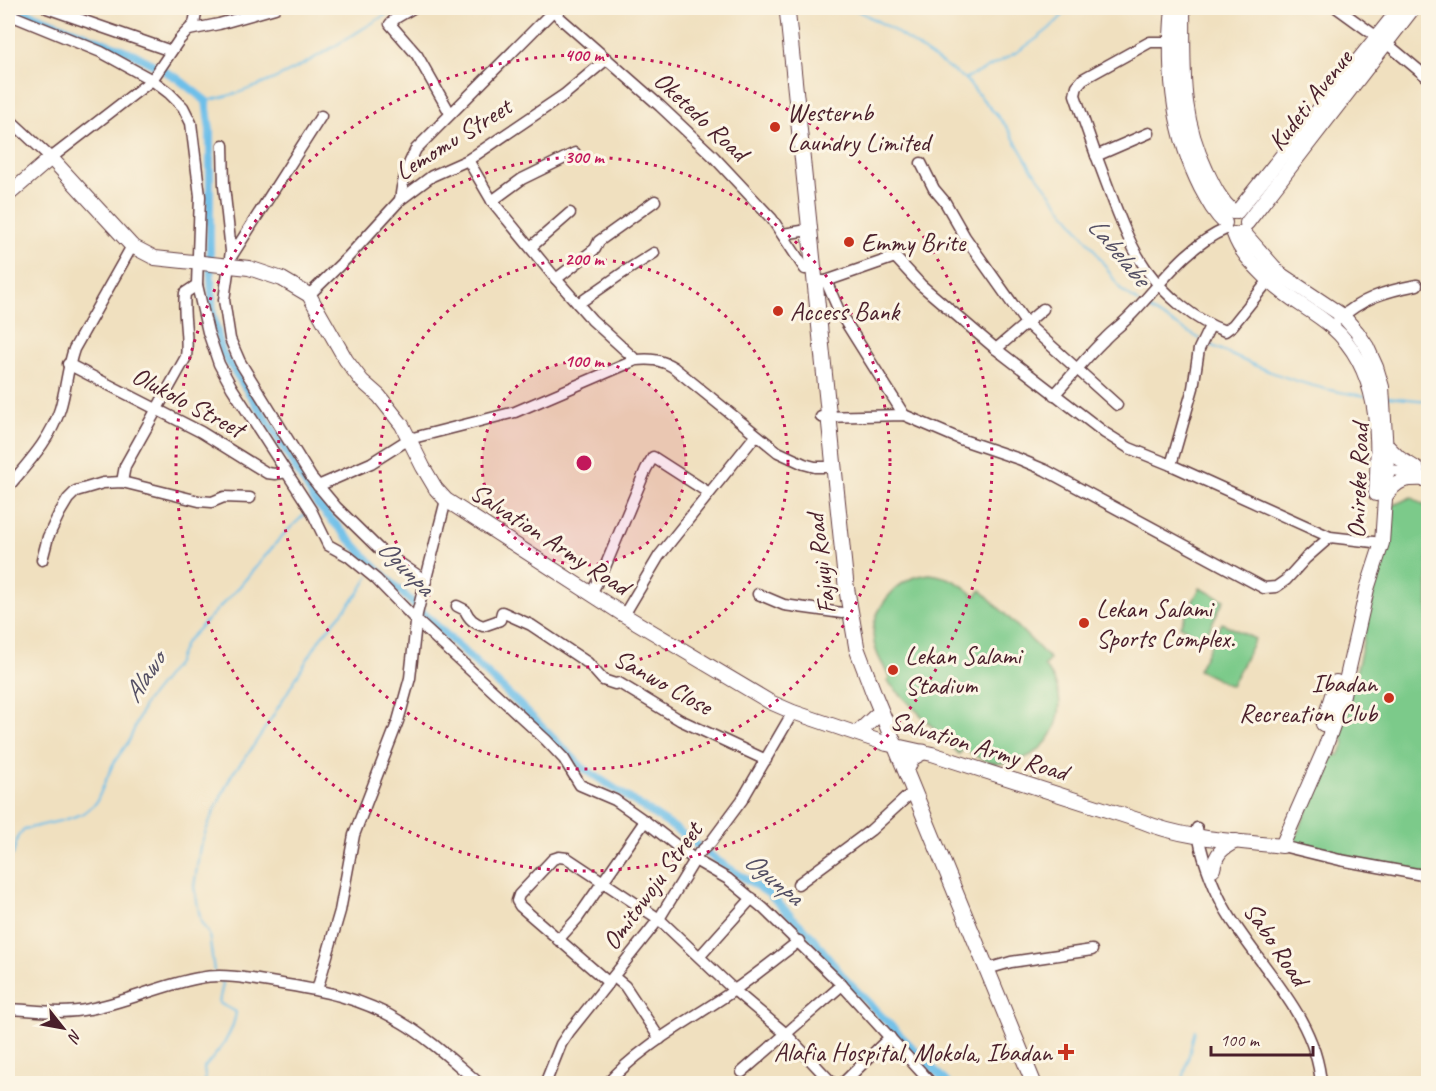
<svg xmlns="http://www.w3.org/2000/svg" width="1436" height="1091" viewBox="0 0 1436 1091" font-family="Caveat,sans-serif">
  <rect width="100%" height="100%" fill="#fcf5e5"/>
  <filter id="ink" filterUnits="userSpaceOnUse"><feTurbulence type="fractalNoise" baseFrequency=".0167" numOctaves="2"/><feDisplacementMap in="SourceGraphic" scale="12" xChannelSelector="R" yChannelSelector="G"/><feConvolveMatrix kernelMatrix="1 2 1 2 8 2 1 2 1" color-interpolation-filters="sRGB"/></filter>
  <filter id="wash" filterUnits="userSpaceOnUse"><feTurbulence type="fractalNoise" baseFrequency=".008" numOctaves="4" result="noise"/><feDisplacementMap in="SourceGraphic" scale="24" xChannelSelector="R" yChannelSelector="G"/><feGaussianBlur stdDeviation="1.35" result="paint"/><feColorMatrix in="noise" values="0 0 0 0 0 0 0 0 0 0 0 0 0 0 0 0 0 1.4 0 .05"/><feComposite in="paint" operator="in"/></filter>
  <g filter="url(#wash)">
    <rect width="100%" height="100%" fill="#f0e0bf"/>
    <g fill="#7bca8a" stroke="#62745a" stroke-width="1.5">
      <polygon points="1411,497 1428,508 1428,875 1299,851 1293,843 1331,756 1339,755 1345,743 1339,734 1359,661 1392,506"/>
      <path d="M930 574C951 577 960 583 975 596L981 590 1050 659 1044 666C1074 698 1059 750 1016 761 1007 763 998 765 989 762 980 759 971 754 964 749L959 754 887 681 890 676C884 668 878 657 875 647 867 619 887 590 912 578 917 576 924 575 930 574Z"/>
      <polygon points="1200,588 1224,600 1204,639 1180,626"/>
      <polygon points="1222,623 1255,639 1231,686 1198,670"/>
    </g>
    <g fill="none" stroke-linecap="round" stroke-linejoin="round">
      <g stroke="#6dbfe9" stroke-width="2">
        <polyline points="853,8 890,28 965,79 1007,127 1031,168 1093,248 1121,290 1138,302"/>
        <path d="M966 78C1003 61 1043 41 1069 8"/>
        <path d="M206 101C282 86 332 46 397 8"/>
        <polyline points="1145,307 1200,339"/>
        <path d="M1207 343C1257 369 1310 390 1366 396"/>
        <polyline points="1387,397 1428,401"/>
        <polyline points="8,853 13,855 18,836 25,829 64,820 82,814 96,803 113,764 129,741 145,703 177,663 185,643 240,586 281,537 308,511"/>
        <polyline points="214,971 209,934 201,922 194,887 200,847 210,820 232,774 248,754 271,719 321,637 358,594 369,576"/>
        <path d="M206 1084 204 1068C219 1051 233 1035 236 1012L219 1003 223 983 221 981"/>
        <polyline points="1182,1084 1195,1030"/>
      </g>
      <polyline stroke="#6dbfe9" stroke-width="8" points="15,8 134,54 177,78 206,101 210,130 210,259 213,315 222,352 272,428 316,503 375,567 521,706 583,768 673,827 718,861 769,894 812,937 845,979 948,1084"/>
    </g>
  </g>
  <g filter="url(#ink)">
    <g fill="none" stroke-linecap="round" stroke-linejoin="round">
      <defs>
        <g id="minor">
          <polyline points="47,8 171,51"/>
          <polyline points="413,8 396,18 390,24 417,55 450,113"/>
          <polyline points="552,8 560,18 660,106 713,156 772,219 805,269"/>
          <polyline points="1337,8 1377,37"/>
          <polyline points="8,14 101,52 152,80 169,93 183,107 191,123 200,196 197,285 208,332 219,364 232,388 311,510 328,545 348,556 376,579 416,620 546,740 564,759 580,785 615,800 645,821 695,860 728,879 763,908 842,985 932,1084"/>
          <polyline points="189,30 219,24 275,8"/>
          <path d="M1170 42H1150L1083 79 1077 86 1075 95C1087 131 1100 167 1114 203 1123 226 1132 249 1146 269 1165 295 1195 321 1225 331L1233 325 1269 280"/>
          <polyline points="1385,42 1428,78"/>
          <polyline points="8,118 51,158 152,80 179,40 194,24 197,8"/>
          <polyline points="223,145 224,186 231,251 224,300 230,339 240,362 311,477 336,507 379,549 426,581"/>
          <polyline points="1096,156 1149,133"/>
          <polyline points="468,160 492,201 556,279 592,320 636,360"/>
          <polyline points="921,163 934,189 945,202 965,237 1026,323 1117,405"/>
          <path d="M400 200C402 180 407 166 416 149L554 10"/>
          <polyline points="492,201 522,179 575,153"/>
          <polyline points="783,234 808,230"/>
          <polyline points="531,247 570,213"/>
          <polyline points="231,257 321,116"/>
          <polyline points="556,279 595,249 599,241 655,201"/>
          <polyline points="815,281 826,281 892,258 896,258 921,285 996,349 1105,433 1129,448 1171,465 1330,537 1382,543"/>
          <polyline points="826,281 840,313 904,415"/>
          <polyline points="309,295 347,258 400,200 432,176 468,160 564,95 607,59"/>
          <polyline points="578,304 624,272 654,253"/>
          <path d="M1338 320C1362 298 1386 291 1417 285"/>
          <polyline points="996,349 1043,309"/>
          <polyline points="68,364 201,432 267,473 275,474 287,472"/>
          <path d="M1054 395C1071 377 1086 357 1104 340 1111 332 1120 326 1128 318 1158 288 1185 246 1226 229"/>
          <polyline points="821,417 904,415 960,439 1019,459 1045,470 1264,588 1276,587 1286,580 1306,558 1330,537"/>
          <polyline points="1171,465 1193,388 1199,349 1210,326"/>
          <polyline points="1381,469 1410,472 1421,476"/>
          <path d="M122 482 125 466 186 357C189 335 182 315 185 293L197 285"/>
          <path d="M318 486 371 463 409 439 515 412 636 360C650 359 660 359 673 367L778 452 804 464 815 467H835"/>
          <path d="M8 487C27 464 51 439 60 409 66 390 67 369 74 349L132 246"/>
          <polyline points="42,560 48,537 59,514 68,499 76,491 103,483 122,482 199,501 212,502 224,497 250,498"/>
          <polyline points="591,594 605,567 646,469 653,457 709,493"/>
          <polyline points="758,594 784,605 842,613"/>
          <path d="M457 606 465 610C469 619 474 623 483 626L500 620 502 612 531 625 588 663 603 680 615 684 619 683 680 720 766 760"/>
          <polyline points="624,615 659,556 756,435"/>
          <path d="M1197 828C1201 855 1211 882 1224 907 1256 964 1316 1014 1321 1084"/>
          <polyline points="1282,846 1340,860 1428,876"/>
          <polyline points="798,884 871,830 908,796"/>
          <polyline points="558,940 577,919 645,821"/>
          <polyline points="700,956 752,898"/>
          <polyline points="987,969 1011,962 1092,950"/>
          <polyline points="614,977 625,986 660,1039"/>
          <polyline points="609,983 520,906 517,901 519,895 553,859 559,857 567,858 659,919 734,990 785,1033 833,1084"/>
          <polyline points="317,990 340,911 354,835 398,721 410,678 417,614 446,500"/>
          <path d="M8 1009C34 1010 63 1015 89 1009 127 1002 161 985 199 978 223 973 252 979 276 983 320 990 363 998 401 1022 430 1039 455 1063 480 1084"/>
          <polyline points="742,1072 842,985"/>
          <polyline points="545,1084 561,1044 569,1032 659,919 699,853 711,842 742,800 793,712"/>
          <path d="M607 1084C641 1045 691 1020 733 991 756 975 777 958 799 941"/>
          <polyline points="842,1084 890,1037"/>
        </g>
        <g id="major">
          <path d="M1173 8C1167 69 1173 133 1201 188 1208 201 1214 213 1225 223"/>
          <path d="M1183 8C1184 68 1179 114 1206 170 1214 187 1220 200 1233 212"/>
          <path d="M8 195 51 158 132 246 155 258 249 268 282 279 309 295 346 360 362 381 379 396 402 425 423 467 436 489 446 500 624 615 770 702 793 712 887 744 932 754 1141 821C1183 839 1237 841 1282 846L1325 748 1341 703 1367 589 1382 543 1387 469 1383 403 1382 387 1376 367 1367 347 1357 332 1343 316 1280 274 1243 232"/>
          <polyline points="1237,212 1400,8"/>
          <polyline points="1247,223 1413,8"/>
          <path d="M1234 234C1241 254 1255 266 1270 281 1289 300 1313 310 1332 327 1380 369 1380 436 1376 494"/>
          <polyline points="1386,445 1399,458 1417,469"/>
          <path d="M1385 497C1398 478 1406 478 1428 479"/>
          <polyline points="1323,724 1336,682"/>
          <path d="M1213 869C1216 853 1222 848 1236 841"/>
        </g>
        <g id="highway">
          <polyline points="787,8 846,585 857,649 874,694 1034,1084"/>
          <polyline points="858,733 876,716"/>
          <polyline points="906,771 912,758 923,752"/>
        </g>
      </defs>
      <use href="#minor" stroke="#633c41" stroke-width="13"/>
      <use href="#major" stroke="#633c41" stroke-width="16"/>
      <use href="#highway" stroke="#633c41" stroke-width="17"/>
      <use href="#minor" stroke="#fff" stroke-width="10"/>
      <use href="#major" stroke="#fff" stroke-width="14"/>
      <use href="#highway" stroke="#fff" stroke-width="15"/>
    </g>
  </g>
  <circle cx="584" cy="463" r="102" fill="#c2185b" fill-opacity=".12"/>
  <g fill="none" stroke="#c2185b" stroke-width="3" stroke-dasharray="3 6">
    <circle cx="584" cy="463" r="102"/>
    <circle cx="584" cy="463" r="204"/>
    <circle cx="584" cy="463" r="306"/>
    <circle cx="584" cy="463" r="408"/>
  </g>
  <g fill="#c8321e" stroke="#fcf5e5" stroke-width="2">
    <circle cx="775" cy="127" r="6"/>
    <circle cx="849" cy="242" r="6"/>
    <circle cx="778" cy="311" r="6"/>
    <circle cx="1084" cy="623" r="6"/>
    <circle cx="893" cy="670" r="6"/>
    <circle cx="1389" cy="698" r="6"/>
    <path d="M1063 1043h6v6h6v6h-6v6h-6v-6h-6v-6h6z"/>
  </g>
  <g text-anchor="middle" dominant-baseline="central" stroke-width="6" stroke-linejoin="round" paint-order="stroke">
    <g font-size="26" fill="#4a1f2b" stroke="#fcf5e5">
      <text transform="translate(1310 100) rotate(-52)">Kudeti Avenue</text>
      <text transform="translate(701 116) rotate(43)">Oketedo Road</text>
      <text transform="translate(453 139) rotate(-32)">Lemomu Street</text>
      <text transform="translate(188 402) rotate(28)">Olukolo Street</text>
      <text transform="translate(1358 481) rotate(-88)">Onireke Road</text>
      <text transform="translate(550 539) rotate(33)">Salvation Army Road</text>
      <text transform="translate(821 564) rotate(-97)">Fajuyi Road</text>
      <text transform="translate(663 682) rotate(29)">Sanwo Close</text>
      <text transform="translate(979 746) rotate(17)">Salvation Army Road</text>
      <text transform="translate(652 886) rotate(-54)">Omitowoju Street</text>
      <text transform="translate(1276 944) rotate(56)">Sabo Road</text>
    </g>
    <g font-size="26" fill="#4a1f2b" stroke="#fcf5e5" text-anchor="start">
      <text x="787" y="112">Westernb<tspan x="787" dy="30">Laundry Limited</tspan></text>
      <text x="861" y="242">Emmy Brite</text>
      <text x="790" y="311">Access Bank</text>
      <text x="1096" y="608">Lekan Salami<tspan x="1096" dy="30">Sports Complex.</tspan></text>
      <text x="905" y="655">Lekan Salami<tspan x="905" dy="30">Stadium</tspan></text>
      <text x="1377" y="683" text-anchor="end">Ibadan<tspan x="1377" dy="30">Recreation Club</tspan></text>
      <text x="1052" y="1052" text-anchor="end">Alafia Hospital, Mokola, Ibadan</text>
    </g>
    <g font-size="27" font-style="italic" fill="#544f64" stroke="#fcf5e5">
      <text transform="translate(1119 251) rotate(50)">Labelabe</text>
      <text transform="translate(406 567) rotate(45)">Ogunpa</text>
      <text transform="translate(144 677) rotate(-57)">Alawo</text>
      <text transform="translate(774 878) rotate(40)">Ogunpa</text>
    </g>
  </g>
  <circle cx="584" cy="463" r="9" fill="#c2185b" stroke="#fcf5e5" stroke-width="3"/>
  <g font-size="18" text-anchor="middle" font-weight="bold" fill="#c2185b" stroke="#fcf5e5" stroke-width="6" stroke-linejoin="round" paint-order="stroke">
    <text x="584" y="61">400 m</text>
    <text x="584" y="163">300 m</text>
    <text x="584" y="265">200 m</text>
    <text x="584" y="367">100 m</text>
  </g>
  <rect width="1436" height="1091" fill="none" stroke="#fcf5e5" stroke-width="30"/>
  <g transform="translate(63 1028) rotate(121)" stroke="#fcf5e5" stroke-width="4.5" paint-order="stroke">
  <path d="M0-4.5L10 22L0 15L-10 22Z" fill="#4a1f2b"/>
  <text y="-9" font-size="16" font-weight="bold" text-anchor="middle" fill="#4a1f2b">N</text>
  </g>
  <path d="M1211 1046v9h102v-9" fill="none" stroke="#4a1f2b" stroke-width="3"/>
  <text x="1220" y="1046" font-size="18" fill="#4a1f2b" stroke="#fcf5e5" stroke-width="4.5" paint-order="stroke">100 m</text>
</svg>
